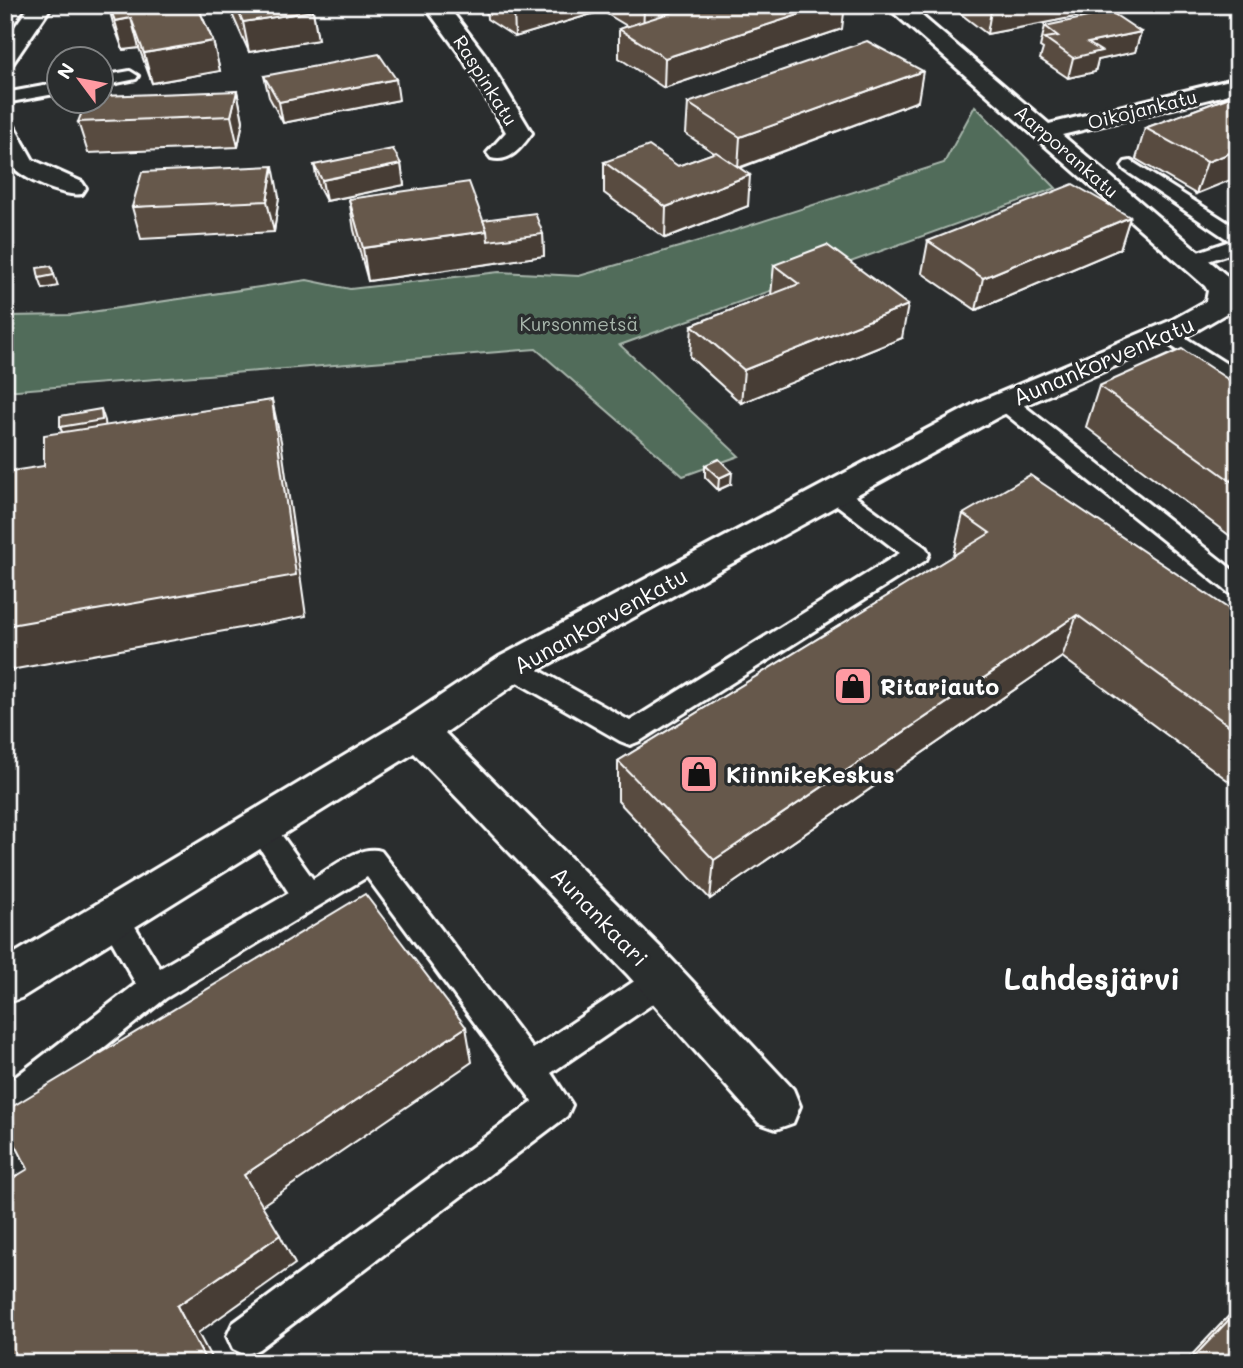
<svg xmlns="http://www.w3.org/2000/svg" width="1243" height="1368" viewBox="0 0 1243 1368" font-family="Mali,sans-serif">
  <rect width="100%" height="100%" fill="#2a2d2e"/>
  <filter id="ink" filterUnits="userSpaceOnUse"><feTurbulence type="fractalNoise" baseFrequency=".0143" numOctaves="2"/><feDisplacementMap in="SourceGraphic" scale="14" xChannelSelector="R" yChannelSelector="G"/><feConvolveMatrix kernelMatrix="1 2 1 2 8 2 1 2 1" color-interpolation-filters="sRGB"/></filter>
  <g filter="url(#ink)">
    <polygon fill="#516c5a" stroke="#a8b6ac" stroke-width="2" points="975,106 1056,188 620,345 739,456 683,476 536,349 5,391 5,316 71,315 307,280 350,289 499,272 579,276 720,235 944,163"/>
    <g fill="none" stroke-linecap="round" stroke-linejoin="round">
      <defs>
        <g id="service">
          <polygon points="130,71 138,76 136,79 102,86 102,76"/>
          <polygon points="60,83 60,93 5,103 5,93"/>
          <polygon points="1131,161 1238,229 1238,251 1193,266 1186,264 1183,260 1186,256 1230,241 1125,170 1122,166 1125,162"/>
          <polygon points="1166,328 1173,330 1238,371 1238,386 1231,385 1159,338 1156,334 1159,330"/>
          <polygon points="1005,395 1013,397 1238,574 1238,596 1229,593 997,407 994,402 997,397"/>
          <polygon points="833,483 841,486 926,548 929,554 926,560 640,741 630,745 620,741 503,674 499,667 503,660 512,657 521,660 630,721 900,553 825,496 821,491 825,486"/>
          <path d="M260 815 270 819 313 879C332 868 359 844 381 851L533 1049 651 970 662 966 673 970 678 980 673 990 551 1073 572 1105 567 1116 259 1349 246 1355 233 1349 227 1336 233 1323 533 1102 367 877 166 998 17 1117 5 1122V1085L136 984 98 917 102 908 113 904 124 908 160 968 289 893 246 827 250 819Z"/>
        </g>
        <g id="minor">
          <polygon points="30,5 51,7 13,63 5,65 5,41"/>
          <path d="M424 5H447L485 55 532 133C521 148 510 163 491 158L487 153 506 132 462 57Z"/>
          <polygon points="885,5 909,5 1049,124 1238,78 1238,92 1062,135 1226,275 1236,291 1235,305 1230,311 1194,332 1000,416 525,677 445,733 660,947 793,1089 800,1106 793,1123 776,1129 759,1123 628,975 414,753 21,998 5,1003 5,959 404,720 499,657 978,402 1172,320 1206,301 1208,291 1205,286"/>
          <path d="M5 124 14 126 33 160 82 182 86 188 82 194C64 198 12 176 6 157 3 147 5 134 5 124Z"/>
        </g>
      </defs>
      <use href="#service" stroke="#fff" stroke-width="6"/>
      <use href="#minor" stroke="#fff" stroke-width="6"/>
      <use href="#service" fill="#2a2d2e" fill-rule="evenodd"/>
      <use href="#minor" fill="#2a2d2e" fill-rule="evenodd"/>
    </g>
    <g fill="#584c41" stroke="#fff" stroke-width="2">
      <polygon points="108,5 197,5 213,41 220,71 152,83 139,48 123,50 113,23"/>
      <polygon points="228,5 310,5 313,11 318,40 249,52"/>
      <polygon points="486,5 684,5 684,9 842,29 664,88 619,58 619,29 627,26 602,11 515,37 487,19"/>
      <polygon points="953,5 1117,5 1116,9 987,34 953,8"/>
      <polygon points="1045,26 1141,32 1135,52 1098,60 1095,72 1068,78 1040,59 1043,49 1040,47"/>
      <polygon points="264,76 399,100 283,123 269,97"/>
      <polygon points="237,91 243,121 238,147 88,153 78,122"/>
      <polygon points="1238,94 1196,194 1136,159 1145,128"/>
      <polygon points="918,101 740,168 748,206 665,238 604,193 604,162 678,166 714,153 686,134 688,103"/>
      <polygon points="401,164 404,185 326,201 318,186 314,165"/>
      <polygon points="279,197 274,232 141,239 132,207"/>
      <polygon points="349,199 483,220 543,234 544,256 368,281 354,230"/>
      <polygon points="1130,217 1120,249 976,310 922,273 928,241"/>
      <polygon points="774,265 902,338 741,403 690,357 692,325 771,295"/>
      <polygon points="1099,386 1238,386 1238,542 1086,427"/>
      <polygon points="705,465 731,484 718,490 705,477"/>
      <polygon points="963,514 1238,615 1238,788 1062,657 710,899 618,801 618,761 953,556"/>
      <polygon points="1238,1306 1238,1363 1184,1363"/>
    </g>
    <g fill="#473e35" stroke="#fff" stroke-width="2">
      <polygon points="523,5 602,5 602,11 515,37 514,8"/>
      <polygon points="650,5 684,5 683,24 643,37 644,7"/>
      <polygon points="829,5 845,5 842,29 664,88 665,58"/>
      <polygon points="992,5 1117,5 1116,9 987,34"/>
      <polygon points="313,11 318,40 249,52 243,22"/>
      <polygon points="131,18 139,48 123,50 115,21"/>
      <polygon points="1141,32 1135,52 1098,60 1095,72 1068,78 1073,58 1088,43"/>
      <polygon points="213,41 220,71 152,83 144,53"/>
      <polygon points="923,71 918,101 738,168 740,137"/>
      <polygon points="396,79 399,100 283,123 279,102"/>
      <polygon points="237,91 243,121 238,147 231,116"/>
      <polygon points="1238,150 1238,177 1196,194 1207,162"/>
      <polygon points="401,164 404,185 326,201 322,180"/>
      <polygon points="273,166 279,197 274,232 267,201"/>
      <polygon points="750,175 748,206 665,238 666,207"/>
      <polygon points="1130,217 1120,249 976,310 983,278"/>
      <polygon points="487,231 543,234 544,256 368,281 363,248"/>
      <polygon points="5,234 11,250 5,266"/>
      <polygon points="51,266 58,286 43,289 39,278"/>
      <polygon points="908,305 902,338 741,403 744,370"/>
      <polygon points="272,400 281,441 306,616 5,671 5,626"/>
      <polygon points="101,409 105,421 106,432 65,439 60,427"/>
      <polygon points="732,472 731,484 718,490 719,478"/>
      <polygon points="1077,615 1062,657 710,899 714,860"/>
      <polygon points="466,1027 472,1062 261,1206 244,1175"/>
      <polygon points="280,1235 295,1264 198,1333 214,1363 207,1363 177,1306"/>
    </g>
    <g fill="#66584c" stroke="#fff" stroke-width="2">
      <polygon points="109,5 197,5 213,41 144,53 131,18 115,21"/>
      <polygon points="235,5 310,5 313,11 243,22"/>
      <polygon points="509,5 523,5 514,8"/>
      <polygon points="695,5 829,5 665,58 619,29"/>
      <polygon points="1111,12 1141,32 1088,43 1101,51 1073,58 1045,38 1058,36 1045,26"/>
      <polygon points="867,41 923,71 740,137 688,103"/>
      <polygon points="379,54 396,79 279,102 264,76"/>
      <polygon points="237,91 231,116 78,122 86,102 102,102 102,96"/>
      <polygon points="1238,94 1238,150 1207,162 1145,128"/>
      <polygon points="649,146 678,166 716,152 750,175 666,207 604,162"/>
      <polygon points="393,149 401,164 322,180 314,165"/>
      <polygon points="273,166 267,201 132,207 142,172"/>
      <polygon points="469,182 487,231 363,248 349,199"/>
      <polygon points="1073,184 1130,217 983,278 928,241"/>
      <polygon points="535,213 543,234 488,241 487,231 483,220"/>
      <polygon points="827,245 908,305 744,370 692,325 799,284 774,265"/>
      <polygon points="51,266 54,275 39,278 37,268"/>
      <polygon points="1182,349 1238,386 1238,486 1099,386"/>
      <polygon points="272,400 296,575 5,626 5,472 44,466 44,435"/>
      <polygon points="101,409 102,420 60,427 60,416"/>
      <polygon points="719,459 732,472 719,478 705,465"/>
      <polygon points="1030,475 1238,615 1238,732 1077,615 714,860 618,761 990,533 963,514"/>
      <polygon points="365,894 466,1027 244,1175 280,1235 177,1306 207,1363 5,1363 5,1183 28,1169 5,1124 5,1111"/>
      <polygon points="1238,1310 1238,1363 1188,1363"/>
    </g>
  </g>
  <defs>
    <symbol id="shop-square" viewBox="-11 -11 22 22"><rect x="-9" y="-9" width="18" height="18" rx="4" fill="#ff9aa2" stroke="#2a2d2e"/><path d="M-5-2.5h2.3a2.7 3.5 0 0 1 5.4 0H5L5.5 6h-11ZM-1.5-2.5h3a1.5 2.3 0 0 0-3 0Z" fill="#111"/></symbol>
  </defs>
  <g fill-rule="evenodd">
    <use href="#shop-square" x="831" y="664" width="44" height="44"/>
    <use href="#shop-square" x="677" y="752" width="44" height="44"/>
  </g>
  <g text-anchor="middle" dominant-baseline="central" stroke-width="7" stroke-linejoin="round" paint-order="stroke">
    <g font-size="19" fill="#fff" stroke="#2a2d2e">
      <text transform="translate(486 80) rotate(58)">Raspinkatu</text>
      <text transform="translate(1142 109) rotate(-14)">Oikojankatu</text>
      <text transform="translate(1067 151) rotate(41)">Aarporankatu</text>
    </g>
    <g font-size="19" fill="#a8b6ac" stroke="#2a2d2e">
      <text x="579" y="323">Kursonmetsä</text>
    </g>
    <g font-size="23" fill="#fff" stroke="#2a2d2e">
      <text transform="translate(1103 360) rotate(-23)">Aunankorvenkatu</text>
      <text transform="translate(600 620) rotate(-29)">Aunankorvenkatu</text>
      <text transform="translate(600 916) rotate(46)">Aunankaari</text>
    </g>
    <g font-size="23" font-weight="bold" fill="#fff" stroke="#2a2d2e" text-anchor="start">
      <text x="880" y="686">Ritariauto</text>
      <text x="726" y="774">KiinnikeKeskus</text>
    </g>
    <g font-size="30" font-weight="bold" fill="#fff" stroke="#2a2d2e">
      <text x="1092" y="978">Lahdesjärvi</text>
    </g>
  </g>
  <rect width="1243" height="1368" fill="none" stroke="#2a2d2e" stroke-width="28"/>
  <rect x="14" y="14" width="1215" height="1340" fill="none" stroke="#fff" stroke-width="2.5" filter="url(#ink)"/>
  <g transform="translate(80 80) rotate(302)"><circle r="33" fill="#2a2d2e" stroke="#7f8182" stroke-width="2"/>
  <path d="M0-5L12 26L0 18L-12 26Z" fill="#ff9aa2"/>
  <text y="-10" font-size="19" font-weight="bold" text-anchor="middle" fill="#ffffff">N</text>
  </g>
</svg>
